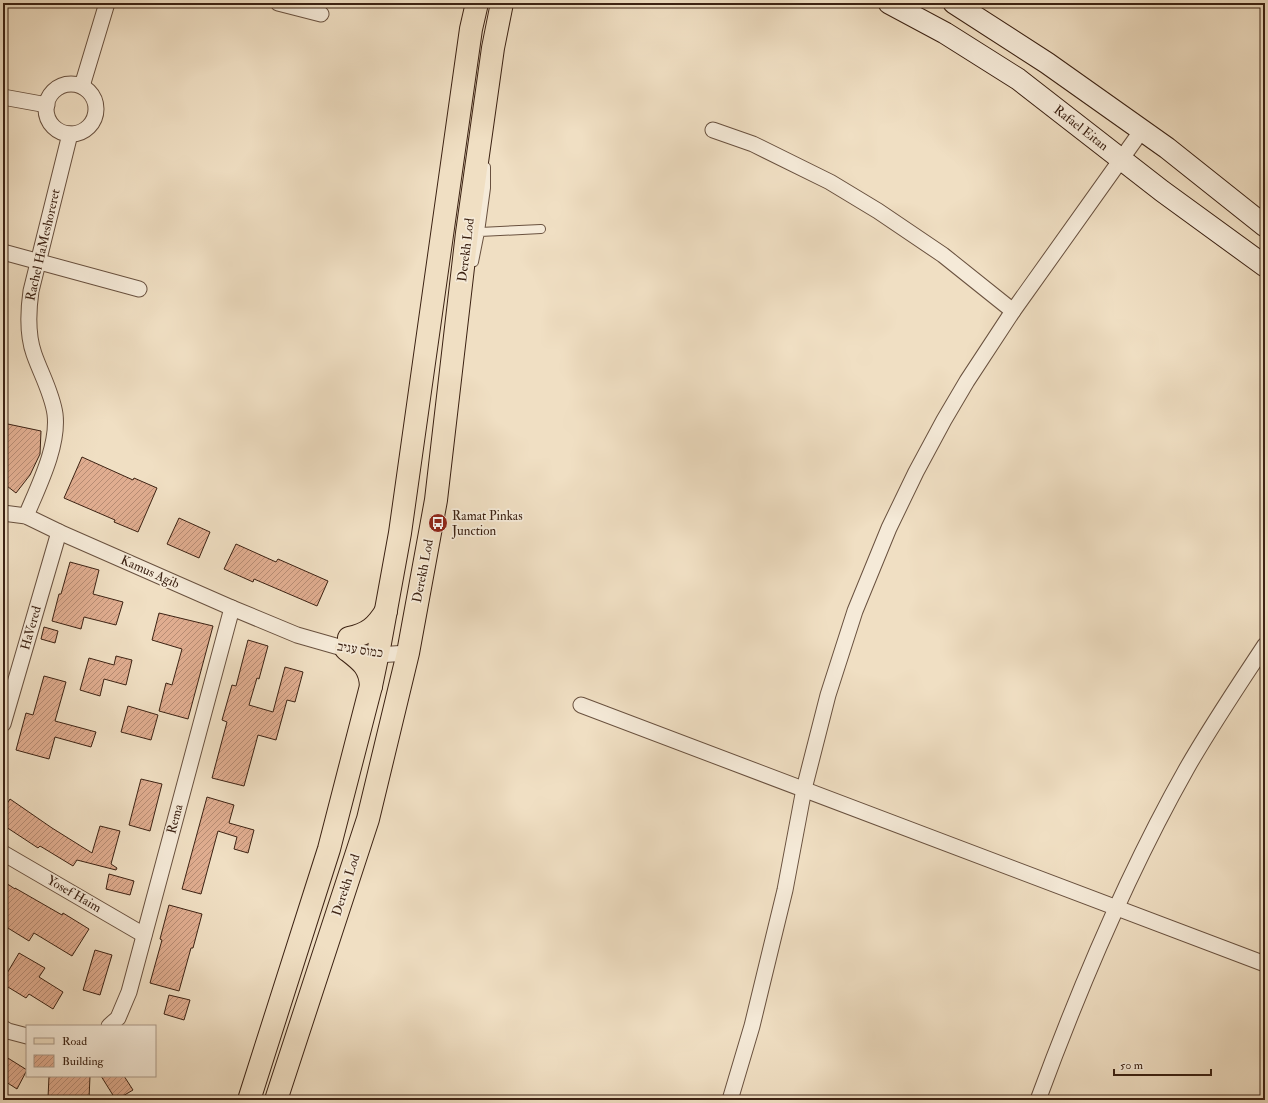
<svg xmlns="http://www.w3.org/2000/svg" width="1268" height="1103" viewBox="0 0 1268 1103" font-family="'IM FELL Double Pica','Frank Ruhl Libre',serif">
  <defs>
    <pattern id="building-hatch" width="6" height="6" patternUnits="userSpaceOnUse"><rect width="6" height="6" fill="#e0ad90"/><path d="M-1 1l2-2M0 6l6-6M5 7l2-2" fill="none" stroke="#b78c74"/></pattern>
  </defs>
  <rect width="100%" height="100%" fill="#f0dfc3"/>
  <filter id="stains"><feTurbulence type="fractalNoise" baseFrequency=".005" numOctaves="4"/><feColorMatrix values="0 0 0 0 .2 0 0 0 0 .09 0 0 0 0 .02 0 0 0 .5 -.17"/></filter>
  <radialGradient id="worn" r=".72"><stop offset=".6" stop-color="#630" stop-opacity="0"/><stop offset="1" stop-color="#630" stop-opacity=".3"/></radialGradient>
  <g fill="url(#building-hatch)" stroke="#3c2213">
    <polygon points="3,423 41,431 40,454 30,475 16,493 3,483"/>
    <polygon points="82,457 133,480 134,478 157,488 138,532 114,522 115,520 64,498"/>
    <polygon points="179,518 210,532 199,558 167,544"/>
    <polygon points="236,544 276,562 278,559 328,581 317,606 254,579 253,582 224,569"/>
    <polygon points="70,562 99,570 93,594 123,602 116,625 84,617 81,629 52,621 59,594 61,594"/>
    <polygon points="159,613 213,626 188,719 159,711 166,683 172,685 182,649 152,640"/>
    <polygon points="44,627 58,631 55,643 41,639"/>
    <polygon points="248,640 268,646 259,679 257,678 249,705 273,712 285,667 303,672 295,702 287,700 276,740 258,735 244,786 212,778 227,722 222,720 232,685 236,686"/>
    <polygon points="116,656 132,660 126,685 104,679 100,696 80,690 89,658 114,665"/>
    <polygon points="44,676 66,682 55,721 96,732 91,747 55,737 49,759 16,750 26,713 33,715"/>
    <polygon points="128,706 158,715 151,740 121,732"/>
    <polygon points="141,779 162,784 150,831 129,825"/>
    <polygon points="207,797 234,805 229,823 254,830 248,853 234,849 237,837 218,831 201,894 182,889"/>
    <polygon points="10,799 52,828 92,853 100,826 120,831 111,864 117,868 116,870 77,860 73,866 40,846 38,848 3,825 3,810"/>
    <polygon points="109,874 134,881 130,895 106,889"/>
    <polygon points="3,881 15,889 15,888 62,915 63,913 89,929 72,956 34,933 29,941 3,925"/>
    <polygon points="169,905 202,914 193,948 191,948 179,991 150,983 162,940 160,939"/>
    <polygon points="95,950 112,955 100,995 83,990"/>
    <polygon points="19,953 45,968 39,977 63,992 53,1009 29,994 26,998 3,984 3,980"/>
    <polygon points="169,995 190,1000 184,1020 164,1014"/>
    <polygon points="3,1055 27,1070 17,1089 3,1080"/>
    <polygon points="49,1076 90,1076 89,1099 48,1098"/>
    <polygon points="101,1076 124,1076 133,1090 116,1100"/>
  </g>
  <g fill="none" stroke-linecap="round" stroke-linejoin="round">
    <defs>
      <g id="service">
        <polyline points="480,232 486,188 486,167"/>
        <polyline points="474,262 480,232 541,229"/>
      </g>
      <g id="minor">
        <polyline points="278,3 321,14"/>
        <circle cx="71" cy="109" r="25"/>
        <polyline points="82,86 107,3"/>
        <polyline points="3,97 47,105"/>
        <polyline points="713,130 753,144 830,182 878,211 943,255 1013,311"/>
        <polyline points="3,252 139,289"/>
        <polyline points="3,513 26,516 59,532 232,608 297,635 346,649 377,655 408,653"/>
        <path d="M26 516C38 487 59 446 55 414 52 393 41 374 34 354 27 334 28 312 31 291L70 134"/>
        <polyline points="581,705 1265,964"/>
        <polyline points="3,724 59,532"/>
        <polyline points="3,853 144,935"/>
        <polyline points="109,1026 118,1018 129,992 232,608"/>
        <polyline points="3,1028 8,1031 27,1036"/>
        <polyline points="730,1100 752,1026 785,890 804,789 828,695 855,611 889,528 916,472 944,420 967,381 1013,311 1142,130"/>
        <path d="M1038 1100C1080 986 1127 874 1187 768 1211 726 1238 686 1265 645"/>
      </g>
      <g id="secondary">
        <polyline points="889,3 945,33 1018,79 1162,191 1265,266"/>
        <polyline points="954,3 1047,63 1167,148 1265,226"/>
      </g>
      <g id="primary">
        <path d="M349 638C368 634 376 627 386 611"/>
        <path d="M346 649C360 660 370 666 371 686"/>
        <polyline points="249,1100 329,849 371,686 380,643 400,533 471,29 477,3"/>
        <polyline points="276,1100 368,819 408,653 436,500 467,233 493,48 502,3"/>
      </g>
    </defs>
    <use href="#service" stroke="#69513f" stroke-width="10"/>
    <use href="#minor" stroke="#69513f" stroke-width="17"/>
    <use href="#secondary" stroke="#3c2213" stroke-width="23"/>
    <use href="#primary" stroke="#3c2213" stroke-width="24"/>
    <use href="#service" stroke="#f5ead8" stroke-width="8"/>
    <use href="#minor" stroke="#f5ead8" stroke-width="15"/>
    <use href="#secondary" stroke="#f5ead8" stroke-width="21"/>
    <use href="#primary" stroke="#f0dfc3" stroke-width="22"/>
  </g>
  <defs>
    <symbol id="bus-disc" viewBox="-11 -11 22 22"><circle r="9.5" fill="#8f2418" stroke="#f5ead8"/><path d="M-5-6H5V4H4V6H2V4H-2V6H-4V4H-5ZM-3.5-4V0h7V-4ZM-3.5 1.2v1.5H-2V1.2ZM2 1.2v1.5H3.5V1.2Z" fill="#fff"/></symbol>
  </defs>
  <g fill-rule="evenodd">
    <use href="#bus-disc" x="427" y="512" width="22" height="22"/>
  </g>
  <g text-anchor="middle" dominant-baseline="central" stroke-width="3.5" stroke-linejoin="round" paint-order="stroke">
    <g font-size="13" fill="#3c2213" stroke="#f5ead8">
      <text transform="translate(1081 128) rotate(38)">Rafael Eitan</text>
      <text transform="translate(43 245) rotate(-77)">Rachel HaMeshoreret</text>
      <text transform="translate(466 250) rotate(-83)">Derekh Lod</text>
      <text transform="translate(423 571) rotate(-79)">Derekh Lod</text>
      <text transform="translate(150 572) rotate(24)">Kamus Agib</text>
      <text transform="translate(31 628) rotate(-74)">HaVered</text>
      <text transform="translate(360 650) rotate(9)">כמוס עגיב</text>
      <text transform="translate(175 819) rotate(-75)">Rema</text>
      <text transform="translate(346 885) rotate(-72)">Derekh Lod</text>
      <text transform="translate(74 894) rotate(30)">Yosef Haim</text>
    </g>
    <g font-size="13" fill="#3c2213" stroke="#f5ead8" text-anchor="start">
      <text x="452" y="516">Ramat Pinkas<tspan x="452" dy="15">Junction</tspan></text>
    </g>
  </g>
  <rect width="1268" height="1103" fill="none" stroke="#f0dfc3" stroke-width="16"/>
  <rect x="4" y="4" width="1260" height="1095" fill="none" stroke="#3c2213" stroke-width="2"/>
  <rect x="8" y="8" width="1252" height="1087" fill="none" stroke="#3c2213"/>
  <rect x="26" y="1025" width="130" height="52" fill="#f5ead8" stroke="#ab9a89"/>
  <rect x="34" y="1038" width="20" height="6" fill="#f0dfc3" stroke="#ab9a89"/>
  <text x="62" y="1045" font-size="12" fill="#3c2213">Road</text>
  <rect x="34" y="1055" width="20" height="12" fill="url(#building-hatch)" stroke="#ab9a89"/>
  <text x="62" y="1065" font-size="12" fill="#3c2213">Building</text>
  <path d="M1114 1069v6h97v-6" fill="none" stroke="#3c2213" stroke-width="2"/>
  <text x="1120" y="1069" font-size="12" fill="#3c2213" stroke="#f5ead8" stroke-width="3" paint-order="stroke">50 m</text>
  <rect width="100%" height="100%" filter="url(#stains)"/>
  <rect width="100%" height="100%" fill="url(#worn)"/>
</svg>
